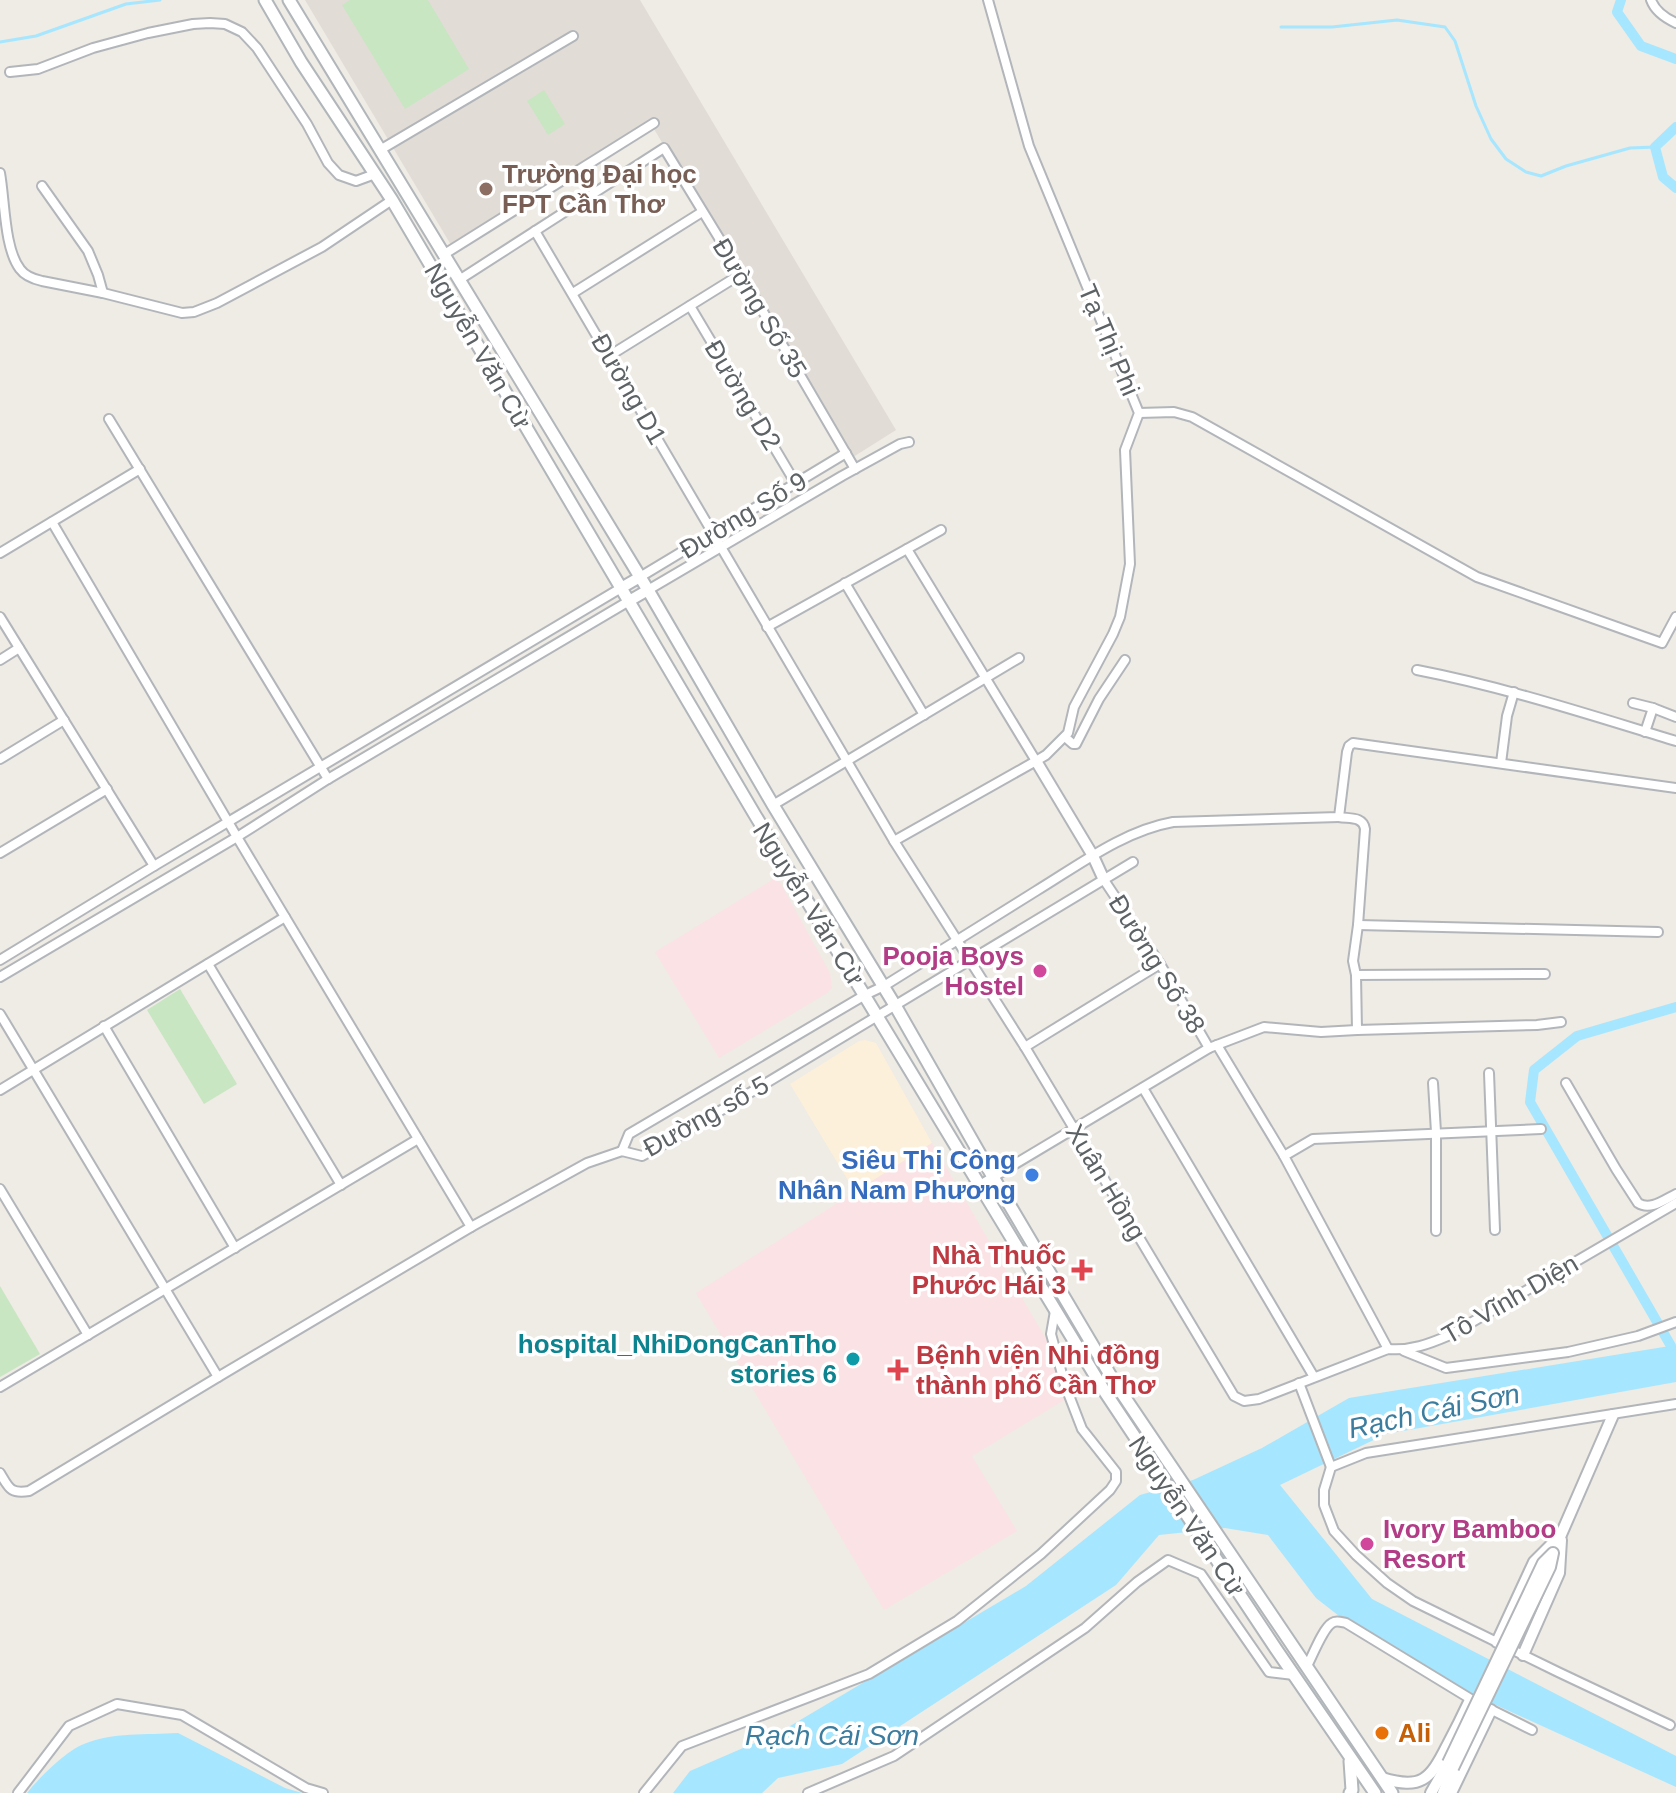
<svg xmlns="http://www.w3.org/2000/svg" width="1676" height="1793" viewBox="0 0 1676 1793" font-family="Arial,sans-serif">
  <rect width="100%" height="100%" fill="#efebe5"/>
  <polygon fill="#fdf0db" points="865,1040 876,1043 932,1143 855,1192 790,1084 859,1041"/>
  <polygon fill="#e2dcd6" points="305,0 640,0 896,430 850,459 654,129 454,250"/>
  <g fill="#fbe2e4">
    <polygon points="777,877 830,973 832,988 827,993 719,1058 655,952"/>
    <polygon points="932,1143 1046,1339 1064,1400 972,1456 1017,1531 884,1610 696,1293"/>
  </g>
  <g fill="#c8e6c2">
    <polygon points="350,0 428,0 469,69 405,109 342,5"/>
    <polygon points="544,90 565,124 548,135 527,101"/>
    <polygon points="180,989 237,1084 204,1104 147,1010"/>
    <polygon points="0,1286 40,1354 0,1377"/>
  </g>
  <g fill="#a6e6fe">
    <polygon points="1676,1345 1676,1382 1386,1434 1280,1485 1372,1599 1676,1756 1676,1787 1393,1658 1316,1598 1268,1535 1225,1528 1159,1535 1116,1585 842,1764 778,1778 762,1793 673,1793 690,1771 780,1732 1026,1586 1140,1495 1193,1480 1262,1448 1349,1398"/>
    <path d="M178 1733 285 1788 302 1793H27C38 1779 67 1750 84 1744 112 1732 148 1735 178 1733Z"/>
  </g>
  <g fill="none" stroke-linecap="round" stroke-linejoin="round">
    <g stroke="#a6e6fe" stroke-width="3">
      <polyline points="1281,27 1332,27 1397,20 1445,27 1455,41 1476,106 1491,139 1506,159 1526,172 1541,176 1566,166 1630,148 1655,147"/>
      <polyline points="0,42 36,36 126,4 160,0"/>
    </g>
    <g stroke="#a6e6fe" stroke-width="10">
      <polyline points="1621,0 1617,12 1641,46 1676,59"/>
      <polyline points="1676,127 1655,147 1663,177 1676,188"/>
      <polyline points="1671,1346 1530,1102 1534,1070 1577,1036 1676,1007"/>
    </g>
    <defs>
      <g id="minor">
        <path d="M1651 0C1655 11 1665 18 1676 23"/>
        <polyline points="10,72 38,69 93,48 148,33 193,24 210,23 225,24 242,32 257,48 307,124 328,163 339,175 356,181 375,174"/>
        <polyline points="380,150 573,36"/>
        <path d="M0 173C5 200 4 248 20 269 25 276 33 279 42 281L103 293 182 313 194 312 217 303 322 247 392 200"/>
        <polyline points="42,186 88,251 98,275 103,293"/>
        <path d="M535 231 894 841 1025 1047 1234 1396 1244 1401 1259 1399 1388 1349C1411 1351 1429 1344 1450 1335L1676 1203"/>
        <polyline points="443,255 654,123"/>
        <polyline points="459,280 664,148 741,274 855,469"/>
        <polyline points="573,293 702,212"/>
        <polyline points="690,306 796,484"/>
        <polyline points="609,356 741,274"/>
        <polyline points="1139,413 1174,412 1192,417 1477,577 1662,643 1676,617"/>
        <polyline points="109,419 328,779"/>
        <polyline points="52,522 237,837 471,1227"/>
        <polyline points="907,549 1036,761"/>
        <polyline points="0,553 140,469"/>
        <polyline points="640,577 846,453"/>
        <polyline points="845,583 924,715"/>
        <polyline points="648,590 842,476 900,444 909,442"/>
        <polyline points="0,617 154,866"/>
        <polyline points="767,627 941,530"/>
        <polyline points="0,660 19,648"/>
        <path d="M1417 670C1505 687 1590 715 1676 741"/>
        <polyline points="1633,703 1653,708 1645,732"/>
        <polyline points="1653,708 1676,717"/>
        <polyline points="1065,737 1073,744 1076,744 1099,699 1125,660"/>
        <polyline points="0,759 64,720"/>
        <polyline points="1501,763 1507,716 1514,692"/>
        <polyline points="773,805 1019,658"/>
        <path d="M1339 817C1349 819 1363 816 1365 829L1358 925 1353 961 1356 975 1357 1030 1537 1025 1561 1022"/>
        <polyline points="894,841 1036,761 1046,755 1068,733 1074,707 1113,634 1120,617 1130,564 1125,450 1139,413 1029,146 988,0"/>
        <polyline points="0,853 107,789"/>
        <polyline points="1104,880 1160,964 1209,1048"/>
        <polyline points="1358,925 1658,932"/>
        <polyline points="0,960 154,866 621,588"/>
        <polyline points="208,964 341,1185"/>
        <polyline points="1356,975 1545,974"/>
        <polyline points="0,977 237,837 328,779 629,601"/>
        <polyline points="0,1014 218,1377"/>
        <polyline points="104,1026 235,1248"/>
        <polyline points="1217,1045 1284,1156"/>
        <polyline points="1025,1047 1160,964"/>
        <polyline points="1489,1073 1495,1230"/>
        <polyline points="1433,1083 1436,1132 1436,1231"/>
        <path d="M1566 1083 1616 1169 1638 1203C1650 1211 1664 1200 1676 1194"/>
        <polyline points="1143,1088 1314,1377"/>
        <polyline points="0,1090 285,917"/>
        <path d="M622 1151 629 1134 865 995 884 986C935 954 985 923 1036 891 1079 865 1123 831 1173 822L1339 817 1347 752 1349 746 1353 743 1676 788"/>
        <polyline points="622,1151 642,1156 675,1138 1133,862"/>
        <polyline points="980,1185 1209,1048 1264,1027 1321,1032 1357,1030"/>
        <polyline points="0,1189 88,1335"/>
        <polyline points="1388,1349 1284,1156 1313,1139 1541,1129"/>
        <polyline points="1404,1351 1446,1368 1568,1352 1638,1336 1676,1322"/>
        <polyline points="1299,1383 1331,1467"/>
        <polyline points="0,1387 418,1139"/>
        <path d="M0 1473C9 1488 10 1494 29 1491L218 1377 471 1227 587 1163 622 1151"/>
        <path d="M1307 1666C1312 1657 1323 1628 1332 1623 1336 1620 1341 1622 1346 1623L1474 1701"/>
        <polyline points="1486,1707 1532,1730"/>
        <polyline points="1670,1725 1558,1672 1413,1601 1387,1583 1356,1555 1334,1531 1324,1505 1324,1490 1331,1467 1366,1453 1676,1404"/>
        <polyline points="18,1793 69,1726 117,1704 182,1715 306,1788 323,1793"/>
        <polyline points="644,1793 682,1746 869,1674 957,1621 1041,1554 1110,1490 1116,1481 1116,1472 1082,1429 1065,1385 1051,1334 1055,1311"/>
        <polyline points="808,1793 894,1756 1085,1628 1137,1582 1168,1560 1201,1574 1269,1672 1294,1675"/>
      </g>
      <g id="tertiary">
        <polyline points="621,588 640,577"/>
        <polyline points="629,601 648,590"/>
        <polyline points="1036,761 1093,856 1104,880"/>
        <polyline points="1553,1553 1613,1415"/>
        <polyline points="1497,1642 1534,1562 1555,1541"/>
        <polyline points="1523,1655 1559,1573 1561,1540"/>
        <path d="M1382 1778C1421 1790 1430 1780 1447 1746 1455 1731 1463 1715 1470 1700"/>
        <polyline points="1431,1793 1448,1763"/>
        <polyline points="1443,1793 1453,1768"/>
        <polyline points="1451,1793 1491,1710"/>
      </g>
      <g id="secondary">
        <polyline points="265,0 301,62 392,200 755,815 1105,1392 1276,1649 1375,1793"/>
        <polyline points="289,0 648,590 773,805 896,1007 993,1177 1115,1383 1392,1793"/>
        <polyline points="1350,1761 1352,1790 1350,1793"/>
      </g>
    </defs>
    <use href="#minor" stroke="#b2b6ba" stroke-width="12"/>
    <use href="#tertiary" stroke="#b2b6ba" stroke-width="14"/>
    <use href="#secondary" stroke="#b1b6ba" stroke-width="15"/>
    <use href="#minor" stroke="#fff" stroke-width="8"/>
    <use href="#tertiary" stroke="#fff" stroke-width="10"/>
    <use href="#secondary" stroke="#fff" stroke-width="11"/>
    <defs>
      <polyline id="tertiary-bridge" points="1448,1763 1543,1563 1553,1553 1550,1567 1453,1768"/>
    </defs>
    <use href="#tertiary-bridge" stroke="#b2b6ba" stroke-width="14" stroke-linecap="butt"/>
    <use href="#tertiary-bridge" stroke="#fff" stroke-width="10"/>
  </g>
  <circle fill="#8d6e63" stroke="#fff" stroke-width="3" cx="486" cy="189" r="8"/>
  <g fill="#d1479c" stroke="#fff" stroke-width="3">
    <circle cx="1040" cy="971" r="8"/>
    <circle cx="1367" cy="1544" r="8"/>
  </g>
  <circle fill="#3f7fe0" stroke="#fff" stroke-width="3" cx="1032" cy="1175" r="8"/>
  <g fill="#e0444e" stroke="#fff" stroke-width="3">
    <path d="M1078 1258h8v8h8v8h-8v8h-8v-8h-8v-8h8z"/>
    <path d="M894 1358h8v8h8v8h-8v8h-8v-8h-8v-8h8z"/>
  </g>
  <circle fill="#0f9aa8" stroke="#fff" stroke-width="3" cx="853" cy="1359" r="8"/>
  <circle fill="#e8710a" stroke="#fff" stroke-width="3" cx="1382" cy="1733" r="8"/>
  <g text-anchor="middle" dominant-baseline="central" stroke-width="7" stroke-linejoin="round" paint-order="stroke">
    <g font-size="26" font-weight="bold" fill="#785e54" stroke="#fff" text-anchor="start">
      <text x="502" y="174">Trường Đại học<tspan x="502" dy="30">FPT Cần Thơ</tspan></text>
    </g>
    <g font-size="26" fill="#5d6265" stroke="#fff">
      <text transform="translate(760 308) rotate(59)">Đường Số 35</text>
      <text transform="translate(1109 340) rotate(67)">Tạ Thị Phi</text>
      <text transform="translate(478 346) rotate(60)">Nguyễn Văn Cừ</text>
      <text transform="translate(629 389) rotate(60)">Đường D1</text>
      <text transform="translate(743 395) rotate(59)">Đường D2</text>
      <text transform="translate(743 515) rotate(-31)">Đường Số 9</text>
      <text transform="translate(809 904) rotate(58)">Nguyễn Văn Cừ</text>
      <text transform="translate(1157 964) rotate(58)">Đường Số 38</text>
      <text transform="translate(706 1116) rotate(-29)">Đường số 5</text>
      <text transform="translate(1106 1182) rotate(59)">Xuân Hồng</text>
      <text transform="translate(1510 1299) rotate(-30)">Tô Vĩnh Diện</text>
      <text transform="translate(1187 1516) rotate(56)">Nguyễn Văn Cừ</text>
    </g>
    <g font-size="26" font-weight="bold" fill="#b23c85" stroke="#fff" text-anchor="end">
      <text x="1024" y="956">Pooja Boys<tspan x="1024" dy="30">Hostel</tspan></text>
      <text x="1383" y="1529" text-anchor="start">Ivory Bamboo<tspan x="1383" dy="30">Resort</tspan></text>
    </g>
    <g font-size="26" font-weight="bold" fill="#366cbe" stroke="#fff" text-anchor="end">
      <text x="1016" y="1160">Siêu Thị Công<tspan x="1016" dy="30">Nhân Nam Phương</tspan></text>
    </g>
    <g font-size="26" font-weight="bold" fill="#be3a42" stroke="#fff" text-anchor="end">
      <text x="1066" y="1255">Nhà Thuốc<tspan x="1066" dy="30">Phước Hái 3</tspan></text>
      <text x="916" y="1355" text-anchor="start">Bệnh viện Nhi đồng<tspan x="916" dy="30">thành phố Cần Thơ</tspan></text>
    </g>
    <g font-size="26" font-weight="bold" fill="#0d838f" stroke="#fff" text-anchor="end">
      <text x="837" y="1344">hospital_NhiDongCanTho<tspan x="837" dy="30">stories 6</tspan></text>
    </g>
    <g font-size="26" font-weight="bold" fill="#c56008" stroke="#fff" text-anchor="start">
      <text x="1398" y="1733">Ali</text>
    </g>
    <g font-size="28" font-style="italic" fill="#3c7d9f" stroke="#fff">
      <text transform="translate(1434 1411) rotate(-12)">Rạch Cái Sơn</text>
      <text x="832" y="1735">Rạch Cái Sơn</text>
    </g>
  </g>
</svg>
